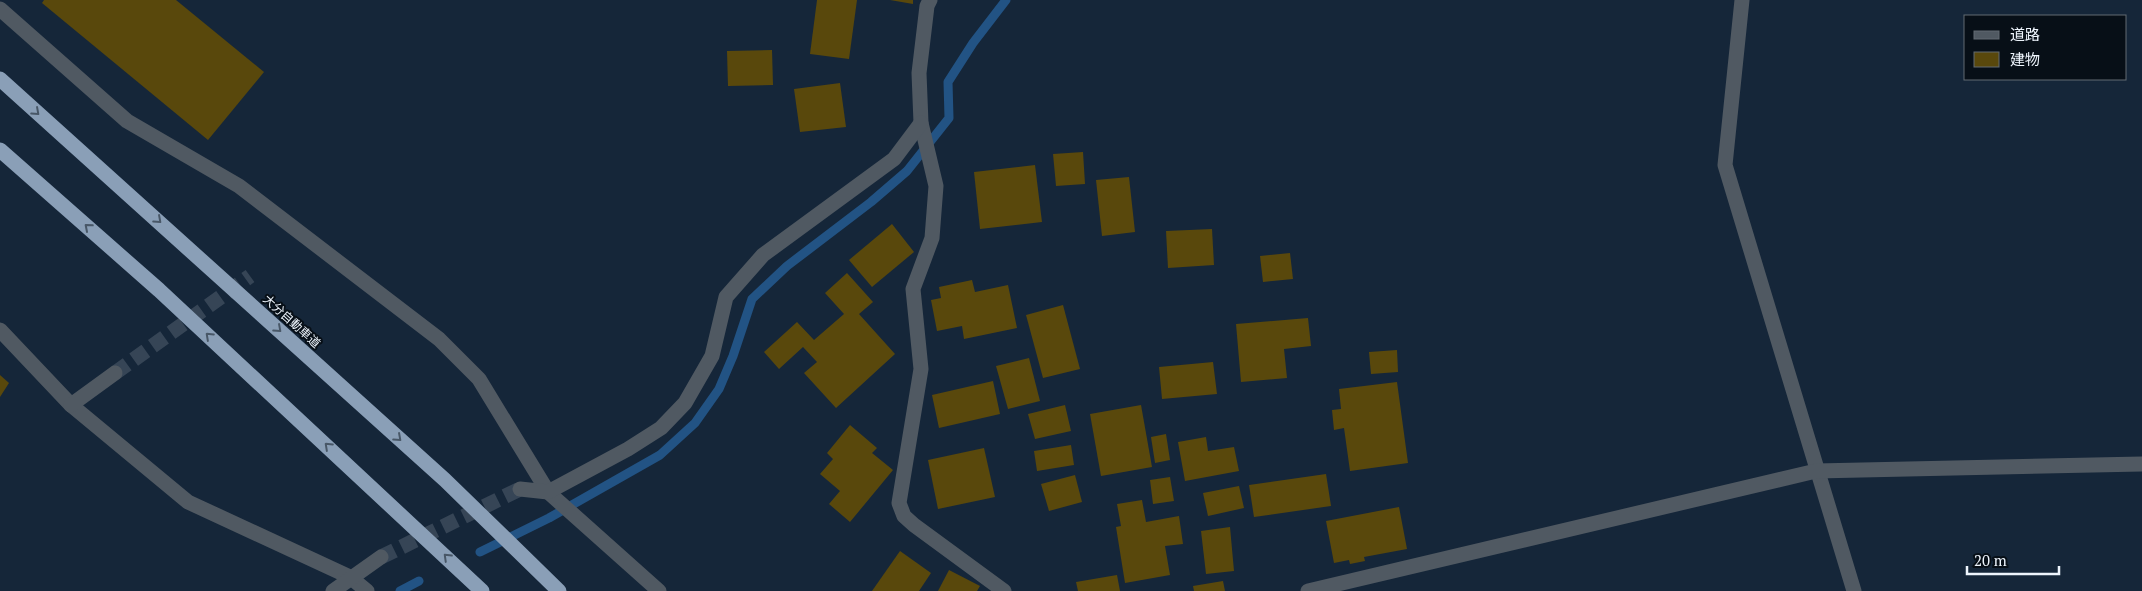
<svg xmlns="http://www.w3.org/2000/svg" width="2142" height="591" viewBox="0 0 2142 591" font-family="'PT Serif','Noto Sans JP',serif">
  <rect width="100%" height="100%" fill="#152639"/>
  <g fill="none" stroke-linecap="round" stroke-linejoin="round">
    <g stroke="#225384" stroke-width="9">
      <polyline points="480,552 549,518 660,455 695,423 719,389 733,356 752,299 787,266 871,202 907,171 949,118 948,82 973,43 1006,0"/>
      <polyline points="400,591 419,581"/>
    </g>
  </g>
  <g fill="#59480c">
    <polygon points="44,0 176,0 264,72 208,140 42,3"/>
    <polygon points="817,0 857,0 849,59 810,54"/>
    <polygon points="890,0 913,0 913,4"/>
    <polygon points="772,50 773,85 728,86 727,51"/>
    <polygon points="840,83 846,127 800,132 794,89"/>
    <polygon points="1083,152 1085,184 1056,186 1053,154"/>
    <polygon points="1035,165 1042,222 980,229 974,172"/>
    <polygon points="1129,177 1135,232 1102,236 1096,180"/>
    <polygon points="892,224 914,252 872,287 849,260"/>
    <polygon points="1212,229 1214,265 1168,268 1166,231"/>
    <polygon points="1290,253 1293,279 1263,282 1260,256"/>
    <polygon points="847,273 873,302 859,314 895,354 836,408 804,373 817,362 803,347 779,369 764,352 797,322 814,340 844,314 825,293"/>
    <polygon points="972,280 975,292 1008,285 1017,328 964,339 962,326 937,331 931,300 941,298 939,287"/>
    <polygon points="1063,305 1080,369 1043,378 1026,315"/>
    <polygon points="1308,318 1311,346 1284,349 1287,378 1241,382 1236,324"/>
    <polygon points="1397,350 1398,372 1371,374 1369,352"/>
    <polygon points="1029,358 1040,401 1008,409 996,366"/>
    <polygon points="1213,362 1217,394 1162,399 1159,367"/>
    <polygon points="0,375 9,383 0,397"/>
    <polygon points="993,381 1000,414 939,428 932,395"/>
    <polygon points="1397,382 1408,463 1350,471 1344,428 1334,430 1332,410 1341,409 1339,389"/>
    <polygon points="1065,405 1071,431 1035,439 1028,414"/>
    <polygon points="1141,405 1152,467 1101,476 1090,414"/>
    <polygon points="850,425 877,448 872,453 893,470 850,522 829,504 840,491 820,474 833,459 827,453"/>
    <polygon points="1166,434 1170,460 1155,463 1151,437"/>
    <polygon points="1206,437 1208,451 1234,447 1239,471 1185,481 1178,442"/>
    <polygon points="1071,445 1074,465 1037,471 1034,451"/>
    <polygon points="984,448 995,497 938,509 928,460"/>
    <polygon points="1326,474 1331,506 1254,517 1249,485"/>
    <polygon points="1075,475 1082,502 1049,511 1041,484"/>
    <polygon points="1170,477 1174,501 1153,504 1150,480"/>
    <polygon points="1239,486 1244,508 1208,516 1203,493"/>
    <polygon points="1142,500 1146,522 1179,516 1183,544 1165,546 1170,575 1125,583 1116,527 1121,526 1117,504"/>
    <polygon points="1399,507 1407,549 1364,557 1365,561 1350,564 1349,560 1334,563 1326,521"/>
    <polygon points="1230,527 1234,571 1206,574 1201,531"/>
    <polygon points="900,551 931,573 919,591 872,591"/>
    <polygon points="949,570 980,586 977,591 938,591"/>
    <polygon points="1117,575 1120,591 1078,591 1076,582"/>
    <polygon points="1223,581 1225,591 1194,591 1193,586"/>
  </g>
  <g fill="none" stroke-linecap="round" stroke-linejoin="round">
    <g stroke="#364556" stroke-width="15" stroke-dasharray="15 8" stroke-linecap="butt">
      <polyline points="115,373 250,276"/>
      <polyline points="381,557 520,489"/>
    </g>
    <g stroke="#505962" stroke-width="15">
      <polyline points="930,0 927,6 919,73 921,123 936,186 932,238 913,289 921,369 899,503 904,516 914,525 1004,591"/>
      <polyline points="1742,0 1725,165 1854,591"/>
      <polyline points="0,9 127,121 239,186 439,339 479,379 548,492 659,591"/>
      <polyline points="0,330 71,405 188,502 350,577 367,591"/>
      <polyline points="71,405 115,373"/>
      <polyline points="520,489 548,492 628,449 661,428 685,403 712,356 726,297 763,255 894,159 921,123"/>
      <polyline points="333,591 381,557"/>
      <polyline points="1308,591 1816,471 2142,464"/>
    </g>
    <g stroke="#8a9fb7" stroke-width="15">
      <polyline points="0,79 445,480 559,591"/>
      <polyline points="0,150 159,290 482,591"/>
    </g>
  </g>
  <defs><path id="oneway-chevron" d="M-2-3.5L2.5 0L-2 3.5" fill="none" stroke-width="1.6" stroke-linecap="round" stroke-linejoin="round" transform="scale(1.25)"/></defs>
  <g stroke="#485767">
    <use href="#oneway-chevron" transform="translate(36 112) rotate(42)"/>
    <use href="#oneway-chevron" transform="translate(158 220) rotate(42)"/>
    <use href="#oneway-chevron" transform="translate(88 227) rotate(-139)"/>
    <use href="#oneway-chevron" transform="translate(278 329) rotate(42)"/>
    <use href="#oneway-chevron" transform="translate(209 336) rotate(-137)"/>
    <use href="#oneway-chevron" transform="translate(398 438) rotate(42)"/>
    <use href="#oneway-chevron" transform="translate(328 446) rotate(-137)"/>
    <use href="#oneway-chevron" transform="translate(447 557) rotate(-136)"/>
  </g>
  <g text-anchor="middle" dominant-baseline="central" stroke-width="4" stroke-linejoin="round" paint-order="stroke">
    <g font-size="12" fill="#eef5fd" stroke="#070f17">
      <text transform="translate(292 321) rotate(42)">大分自動車道</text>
    </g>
  </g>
  <rect x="1964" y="15" width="162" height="65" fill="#070f17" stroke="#636b73"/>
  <rect x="1974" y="31" width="25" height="8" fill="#505962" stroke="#636b73"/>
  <text x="2010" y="40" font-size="15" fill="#eef5fd">道路</text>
  <rect x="1974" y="52" width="25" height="15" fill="#59480c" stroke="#636b73"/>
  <text x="2010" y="65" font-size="15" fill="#eef5fd">建物</text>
  <path d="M1967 566v8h92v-8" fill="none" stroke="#eef5fd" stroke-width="2.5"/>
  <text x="1974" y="566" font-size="15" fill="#eef5fd" stroke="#070f17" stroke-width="4" paint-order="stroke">20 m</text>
</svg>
